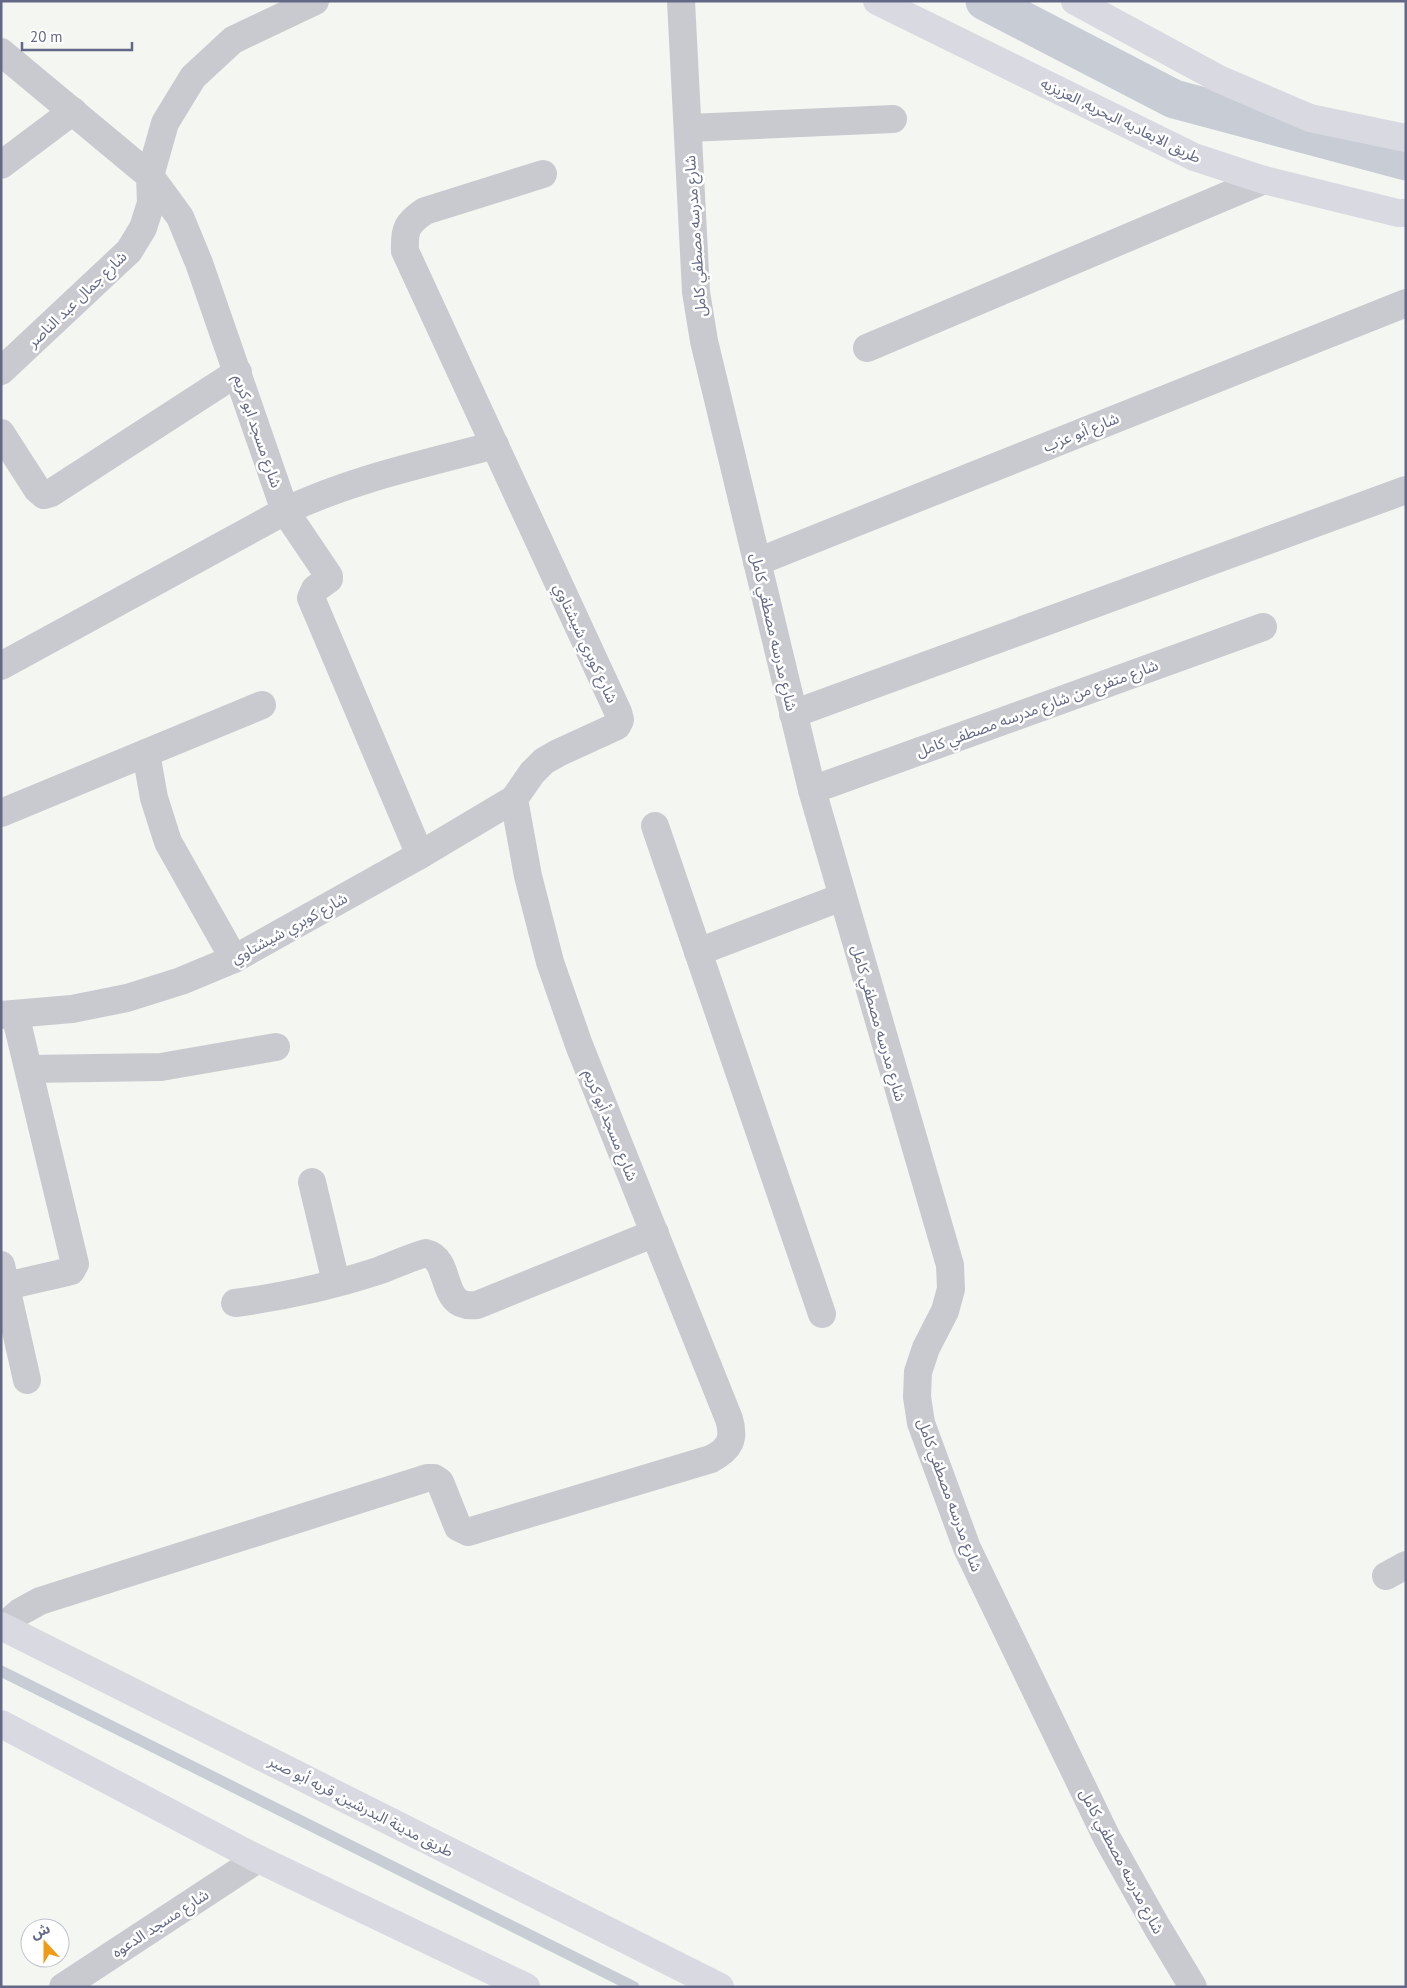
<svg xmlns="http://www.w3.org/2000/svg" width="1407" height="1988" viewBox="0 0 1407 1988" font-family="'PT Sans','Noto Sans Arabic',sans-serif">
  <rect width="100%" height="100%" fill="#f4f6f1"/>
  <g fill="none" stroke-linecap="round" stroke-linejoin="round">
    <polyline stroke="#c7ccd5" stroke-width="11" points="1,1671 634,1987"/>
    <polyline stroke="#c7ccd5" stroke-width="39" points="985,1 1174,99 1406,161"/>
    <g stroke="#c9cacf" stroke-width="28">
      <polyline points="681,1 696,292 704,341 812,790 950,1265 951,1289 945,1311 926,1348 918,1372 917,1397 921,1423 967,1548 1107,1838 1157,1927 1193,1987"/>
      <polyline points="1,52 150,176 180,217 199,263 285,511 329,576 329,579 315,589 311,598 420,855"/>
      <polyline points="688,128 893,119"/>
      <polyline points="1,165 73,111"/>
      <polyline points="867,348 1264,180"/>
      <polyline points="1,371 129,251 143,228 151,203 150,176 165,123 193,77 233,40 315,1"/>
      <polyline points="1,433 37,489 44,495 51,493 238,372"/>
      <polyline points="757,562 1406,303"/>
      <path d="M1 666 285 511C352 479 424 464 495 445"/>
      <polyline points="793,714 1406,490"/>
      <polyline points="146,753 154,798 168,842 234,959"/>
      <polyline points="812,790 1263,627"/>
      <polyline points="1,813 262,705"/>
      <polyline points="655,826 822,1314"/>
      <polyline points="698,952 842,897"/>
      <path d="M1 1015 72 1009 127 998 181 981 234 959 420 855 514 799 532 773 544 761 558 753 617 726 620 720 618 712 405 251C404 229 407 223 425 211L543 174"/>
      <polyline points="30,1069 161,1067 276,1047"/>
      <polyline points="312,1182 336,1282"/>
      <polyline points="1,1265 27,1380"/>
      <polyline points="6,1286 67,1272 71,1271 75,1264 15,1014"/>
      <path d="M235 1303C281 1297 335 1285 378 1271 394 1265 409 1258 426 1253 454 1260 437 1310 477 1305L655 1233"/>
      <polyline points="1386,1576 1406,1565"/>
      <path d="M3 1627 20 1612 40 1601 427 1478H434L440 1482 458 1527 468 1532 711 1459C730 1449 735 1439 729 1419L579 1045 550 962 528 876 514 799"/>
      <polyline points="63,1987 258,1859"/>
    </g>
    <g stroke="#d9dae1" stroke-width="28">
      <polyline points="877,1 1194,157 1264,180 1398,213 1406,213"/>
      <polyline points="1075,1 1219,79 1310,118 1406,138"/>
      <polyline points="1,1626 720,1987"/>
      <polyline points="1,1724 258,1859 526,1987"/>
    </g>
  </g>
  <g text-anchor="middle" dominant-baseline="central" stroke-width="5" stroke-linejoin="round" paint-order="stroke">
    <g font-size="15" fill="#626885" stroke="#fff">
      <text transform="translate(1121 120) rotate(26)">طريق الابعاديه البحريه, العزيزيه</text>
      <text transform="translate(695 236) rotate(-94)">شارع مدرسه مصطفي كامل</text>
      <text transform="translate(77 299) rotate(-44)">شارع جمال عبد الناصر</text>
      <text transform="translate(258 431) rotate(71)">شارع مسجد ابو كريم</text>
      <text transform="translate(1081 432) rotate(-22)">شارع أبو عزب</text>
      <text transform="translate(774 632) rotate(77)">شارع مدرسه مصطفي كامل</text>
      <text transform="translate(586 643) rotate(65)">شارع كوبري شيشتاوي</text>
      <text transform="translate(1037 708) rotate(-20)">شارع متفرع من شارع مدرسه مصطفي كامل</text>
      <text transform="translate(289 928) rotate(-29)">شارع كوبري شيشتاوي</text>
      <text transform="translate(879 1023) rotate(74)">شارع مدرسه مصطفي كامل</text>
      <text transform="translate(611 1125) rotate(68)">شارع مسجد أبو كريم</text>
      <text transform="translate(950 1495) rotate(70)">شارع مدرسه مصطفي كامل</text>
      <text transform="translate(361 1806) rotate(27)">طريق مدينة البدرشين, قريه أبو صير</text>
      <text transform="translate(1122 1861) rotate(62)">شارع مدرسه مصطفي كامل</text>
      <text transform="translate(160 1923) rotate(-33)">شارع مسجد الدعوه</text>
    </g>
  </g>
  <rect width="1407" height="1988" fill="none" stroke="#626885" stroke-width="5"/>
  <g transform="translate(45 1943) rotate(339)"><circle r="24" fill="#ffffff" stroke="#c0c3ce"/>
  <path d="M0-4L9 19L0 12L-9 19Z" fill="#f19a16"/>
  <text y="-8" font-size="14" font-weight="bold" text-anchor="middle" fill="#626885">ش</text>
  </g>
  <path d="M22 42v8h110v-8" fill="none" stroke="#626885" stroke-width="2.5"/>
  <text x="30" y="42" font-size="15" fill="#626885" stroke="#ffffff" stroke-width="4" paint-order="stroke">20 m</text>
</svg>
